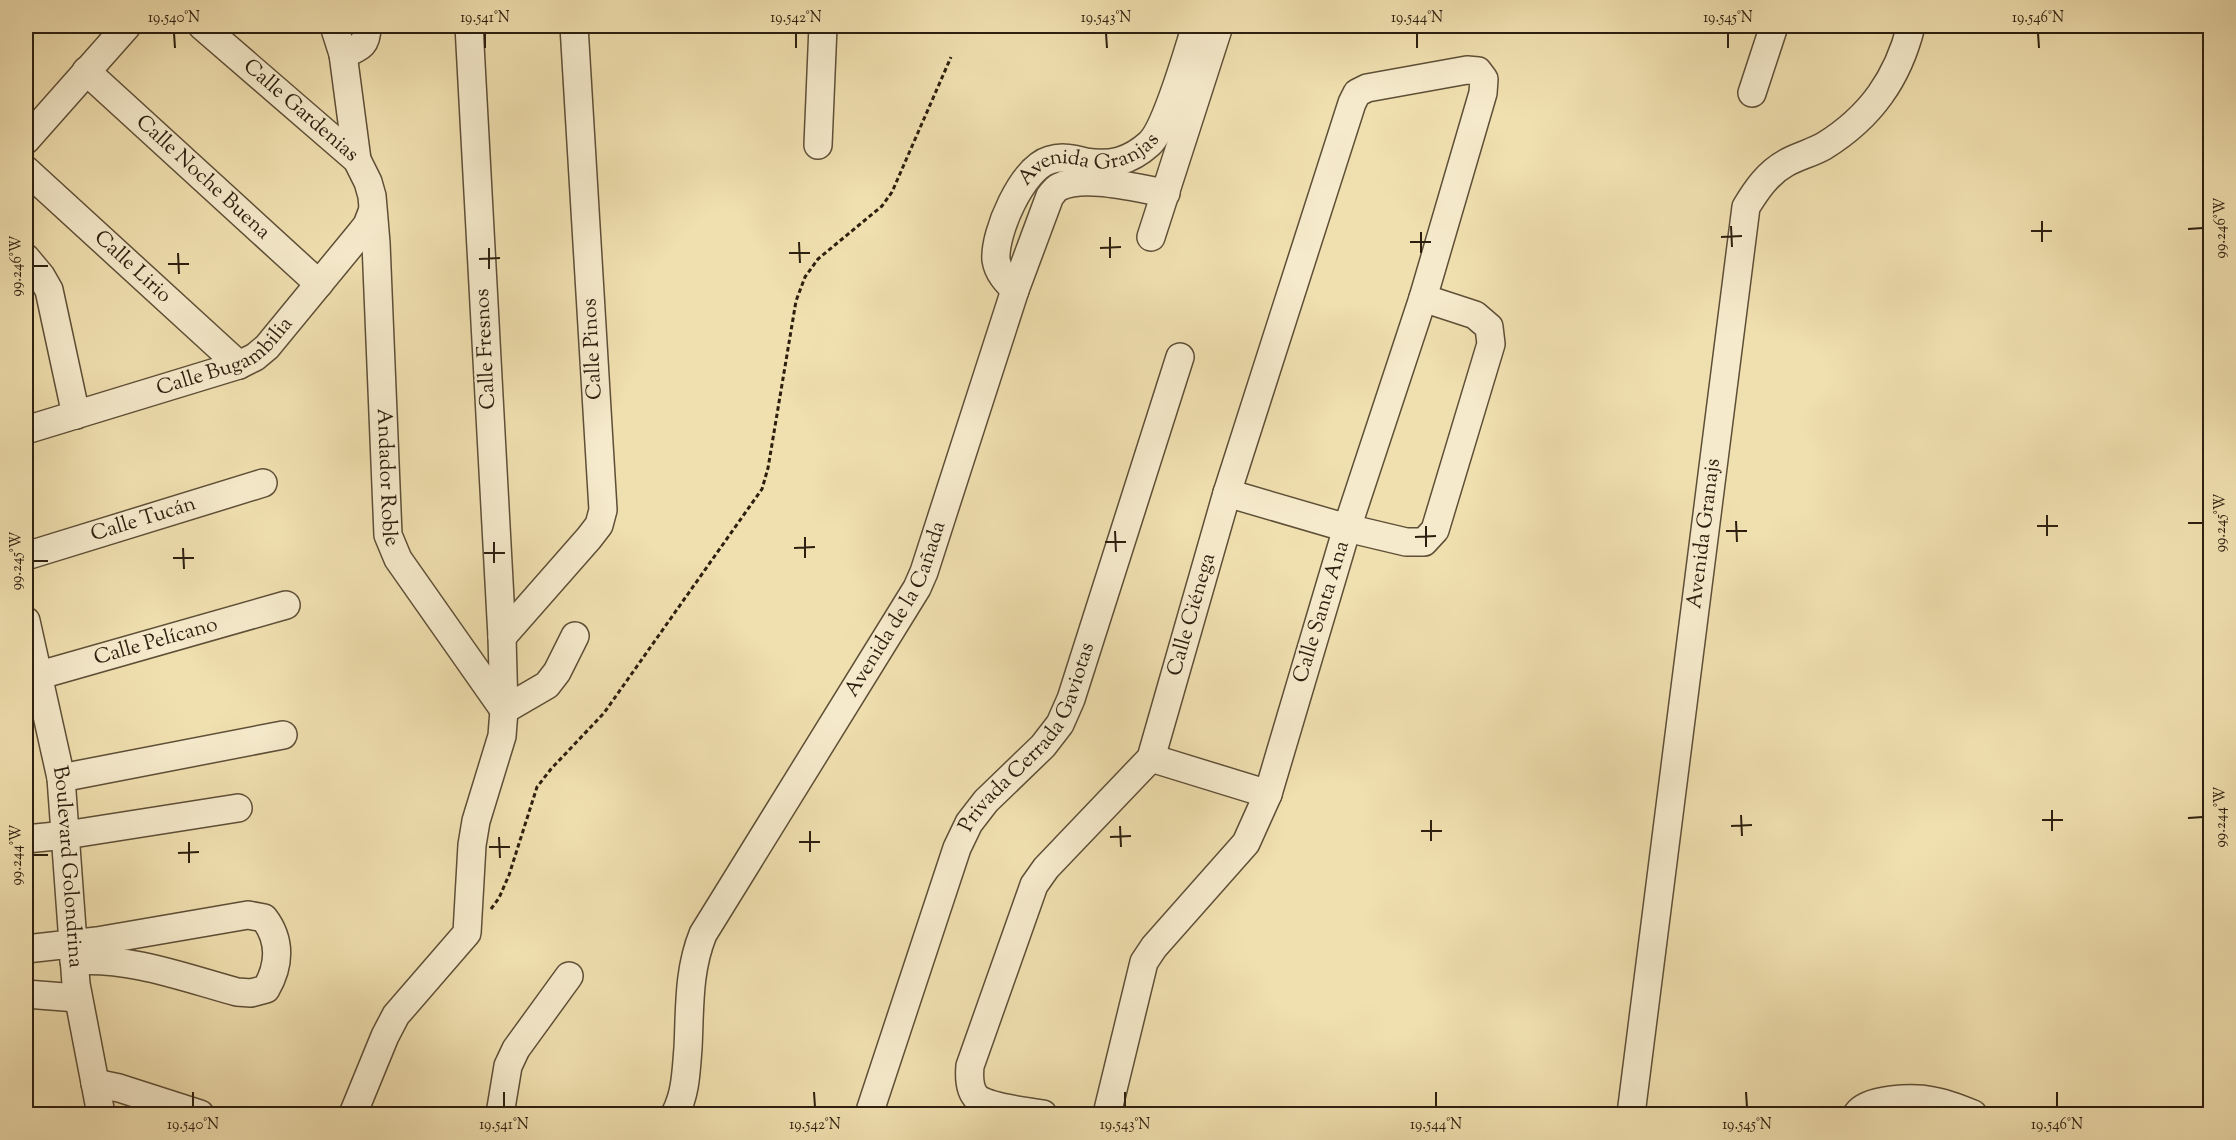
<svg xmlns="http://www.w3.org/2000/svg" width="2236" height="1140" viewBox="0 0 2236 1140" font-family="'Sorts Mill Goudy',serif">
  <rect width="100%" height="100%" fill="#f0dfaf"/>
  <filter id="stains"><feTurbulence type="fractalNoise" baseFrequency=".00333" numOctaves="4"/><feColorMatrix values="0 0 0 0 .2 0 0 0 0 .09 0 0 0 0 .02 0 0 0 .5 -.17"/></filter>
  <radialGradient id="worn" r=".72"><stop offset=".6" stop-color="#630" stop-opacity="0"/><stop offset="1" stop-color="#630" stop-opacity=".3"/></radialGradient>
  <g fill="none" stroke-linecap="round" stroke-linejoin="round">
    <defs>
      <g id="minor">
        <path id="s1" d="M202 26 357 160 368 182 372 196 376 243 388 535 398 559 504 710 547 685 557 672 575 636"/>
        <polyline points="334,26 343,54 357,160"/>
        <path d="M343 54C360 47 367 46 367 26"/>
        <path id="s2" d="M86 71 319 284"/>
        <polyline points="1752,93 1774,26"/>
        <polyline points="26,140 127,26"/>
        <polyline points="818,145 823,26"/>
        <path id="s3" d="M26 170 239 365"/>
        <polyline points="1151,237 1219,26"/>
        <polyline points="26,258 41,276 49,290 76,415"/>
        <path id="s4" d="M1015 290C1007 282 998 273 996 260 994 233 1022 168 1050 160 1062 156 1074 159 1086 162 1111 166 1130 161 1149 144 1167 128 1187 52 1196 26"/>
        <path id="s5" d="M26 430 239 365 255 357 267 347 359 235 367 225 372 212"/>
        <polyline points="1227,493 1347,528 1406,542 1424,542 1435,530 1491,344 1489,327 1475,315 1423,298"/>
        <path id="s6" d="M26 556 263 483"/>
        <path id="s7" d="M26 621 61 778 76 984 101 1114"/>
        <polyline points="502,637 589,538 599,525 603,510 574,26"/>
        <path id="s8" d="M26 679 286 605"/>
        <polyline points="1151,758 1268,794"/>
        <polyline points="61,778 283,735"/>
        <polyline points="26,839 66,835 238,808"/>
        <path d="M26 949 97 941 248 915 264 918C281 940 280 965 266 989L251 993 237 992C182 977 131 957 74 961"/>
        <polyline points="26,994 77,998"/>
        <polyline points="95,1083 119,1088 200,1114"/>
        <polyline points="353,1114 385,1036 396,1015 467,933 472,845 476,821 502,736 504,710 502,637 469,26"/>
        <polyline points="500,1114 508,1066 516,1049 569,976"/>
        <path id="s9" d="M675 1114C686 1093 686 1071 688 1048 690 1008 688 971 703 934L917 588 924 572 1015 290 1050 196C1053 193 1055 189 1059 187 1085 174 1139 189 1166 193"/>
        <path id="s10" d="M869 1114 957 848 969 823 986 801 1043 746 1060 724 1071 699 1180 357"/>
        <path id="s11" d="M1043 1114C1026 1111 990 1108 977 1098 969 1090 969 1077 970 1066L1034 885 1046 868 1151 758 1227 493 1352 103 1357 93 1367 88 1467 70 1478 71 1484 79 1483 93 1423 298 1347 528 1268 794 1246 843 1154 947 1144 962 1107 1114"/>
        <path id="s12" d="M1631 1114 1746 207C1757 189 1768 173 1786 163 1798 156 1812 153 1824 146 1871 117 1898 78 1911 26"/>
        <path d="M1857 1114C1868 1098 1914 1097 1933 1101 1946 1103 1961 1109 1973 1114"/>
      </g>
    </defs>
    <use href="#minor" stroke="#5e4f37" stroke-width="30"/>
    <polyline stroke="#2d1f0f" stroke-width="3" stroke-dasharray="4.5 3" stroke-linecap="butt" points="491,909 499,898 509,875 537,787 551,769 604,713 762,489 768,468 796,301 805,277 818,259 882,206 892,192 951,57"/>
    <use href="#minor" stroke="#f5eacb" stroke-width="27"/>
  </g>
  <path fill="none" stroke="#2d1f0f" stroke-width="2" d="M174 33 175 48M485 33V48M796 33V48M1106 33 1107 48M1417 33V48M1728 33V48M2038 33 2039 48M2042 221V242M1731 226 1732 247M2188 229 2203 228M2031 231H2052M1421 232V253M1110 237V258M1721 237 1742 236M799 242 800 263M1410 242H1431M489 248V269M1100 248 1121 247M178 253 179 274M789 253H810M479 259 500 258M168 264H189M33 266H48M2047 515V536M1736 521 1737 542M2188 523H2203M1426 526V547M2037 526H2058M1115 531 1116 552M1726 531H1747M805 537V558M1415 537 1436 536M494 542V563M1105 542H1126M183 548 184 569M794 548 815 547M484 553H505M173 558H194M33 561H48M2052 810V831M1741 815 1742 836M2188 818 2203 817M1431 820V841M2042 820H2063M1120 826 1121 847M1731 826 1752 825M810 831V852M1421 831H1442M499 837 500 858M1110 837 1131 836M189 842V863M799 842H820M489 847H510M178 853 199 852M33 855H48M193 1092V1107M504 1092V1107M814 1092 815 1107M1125 1092V1107M1436 1092V1107M1746 1092 1747 1107M2057 1092V1107"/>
  <g text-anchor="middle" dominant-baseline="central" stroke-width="4.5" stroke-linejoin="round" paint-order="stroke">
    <g font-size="21" fill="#2d1f0f" stroke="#f5eacb">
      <text stroke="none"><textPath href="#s1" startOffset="130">Calle Gardenias</textPath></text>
      <text stroke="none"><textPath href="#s4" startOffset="194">Avenida Granjas</textPath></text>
      <text stroke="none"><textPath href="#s2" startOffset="158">Calle Noche Buena</textPath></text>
      <text stroke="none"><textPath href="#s3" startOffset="144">Calle Lirio</textPath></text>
      <text transform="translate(486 349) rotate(-93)">Calle Fresnos</text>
      <text transform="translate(593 349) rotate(-93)">Calle Pinos</text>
      <text stroke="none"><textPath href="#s5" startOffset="214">Calle Bugambilia</textPath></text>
      <text stroke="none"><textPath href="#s1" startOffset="526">Andador Roble</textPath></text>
      <text stroke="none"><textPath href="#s6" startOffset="123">Calle Tucán</textPath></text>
      <text stroke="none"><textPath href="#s12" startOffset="585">Avenida Granajs</textPath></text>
      <text stroke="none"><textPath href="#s9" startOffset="562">Avenida de la Cañada</textPath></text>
      <text transform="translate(1322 612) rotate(-73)">Calle Santa Ana</text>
      <text stroke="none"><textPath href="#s11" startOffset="616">Calle Ciénega</textPath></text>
      <text stroke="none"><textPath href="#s8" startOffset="135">Calle Pelícano</textPath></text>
      <text stroke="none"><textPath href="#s10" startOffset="414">Privada Cerrada Gaviotas</textPath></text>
      <text stroke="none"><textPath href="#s7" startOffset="250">Boulevard Golondrina</textPath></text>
    </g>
  </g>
  <rect width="2236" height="1140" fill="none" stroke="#f0dfaf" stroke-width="66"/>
  <rect x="33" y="33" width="2170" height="1074" fill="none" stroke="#2d1f0f" stroke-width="2"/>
  <g font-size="15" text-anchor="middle" fill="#2d1f0f">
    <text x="174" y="22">19.540°N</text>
    <text x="485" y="22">19.541°N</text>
    <text x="796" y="22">19.542°N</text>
    <text x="1106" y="22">19.543°N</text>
    <text x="1417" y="22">19.544°N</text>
    <text x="1728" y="22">19.545°N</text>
    <text x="2038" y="22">19.546°N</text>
    <text transform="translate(2220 228) rotate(-90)" y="5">99.246°W</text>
    <text transform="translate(16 266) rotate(-90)" y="5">99.246°W</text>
    <text transform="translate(2220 523) rotate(-90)" y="5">99.245°W</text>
    <text transform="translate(16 561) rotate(-90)" y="5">99.245°W</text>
    <text transform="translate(2220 817) rotate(-90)" y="5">99.244°W</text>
    <text transform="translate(16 855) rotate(-90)" y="5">99.244°W</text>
    <text x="193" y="1129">19.540°N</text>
    <text x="504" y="1129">19.541°N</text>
    <text x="815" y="1129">19.542°N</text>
    <text x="1125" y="1129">19.543°N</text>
    <text x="1436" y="1129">19.544°N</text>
    <text x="1747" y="1129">19.545°N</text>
    <text x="2057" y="1129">19.546°N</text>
  </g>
  <rect width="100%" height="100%" filter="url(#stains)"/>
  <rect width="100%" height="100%" fill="url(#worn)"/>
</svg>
